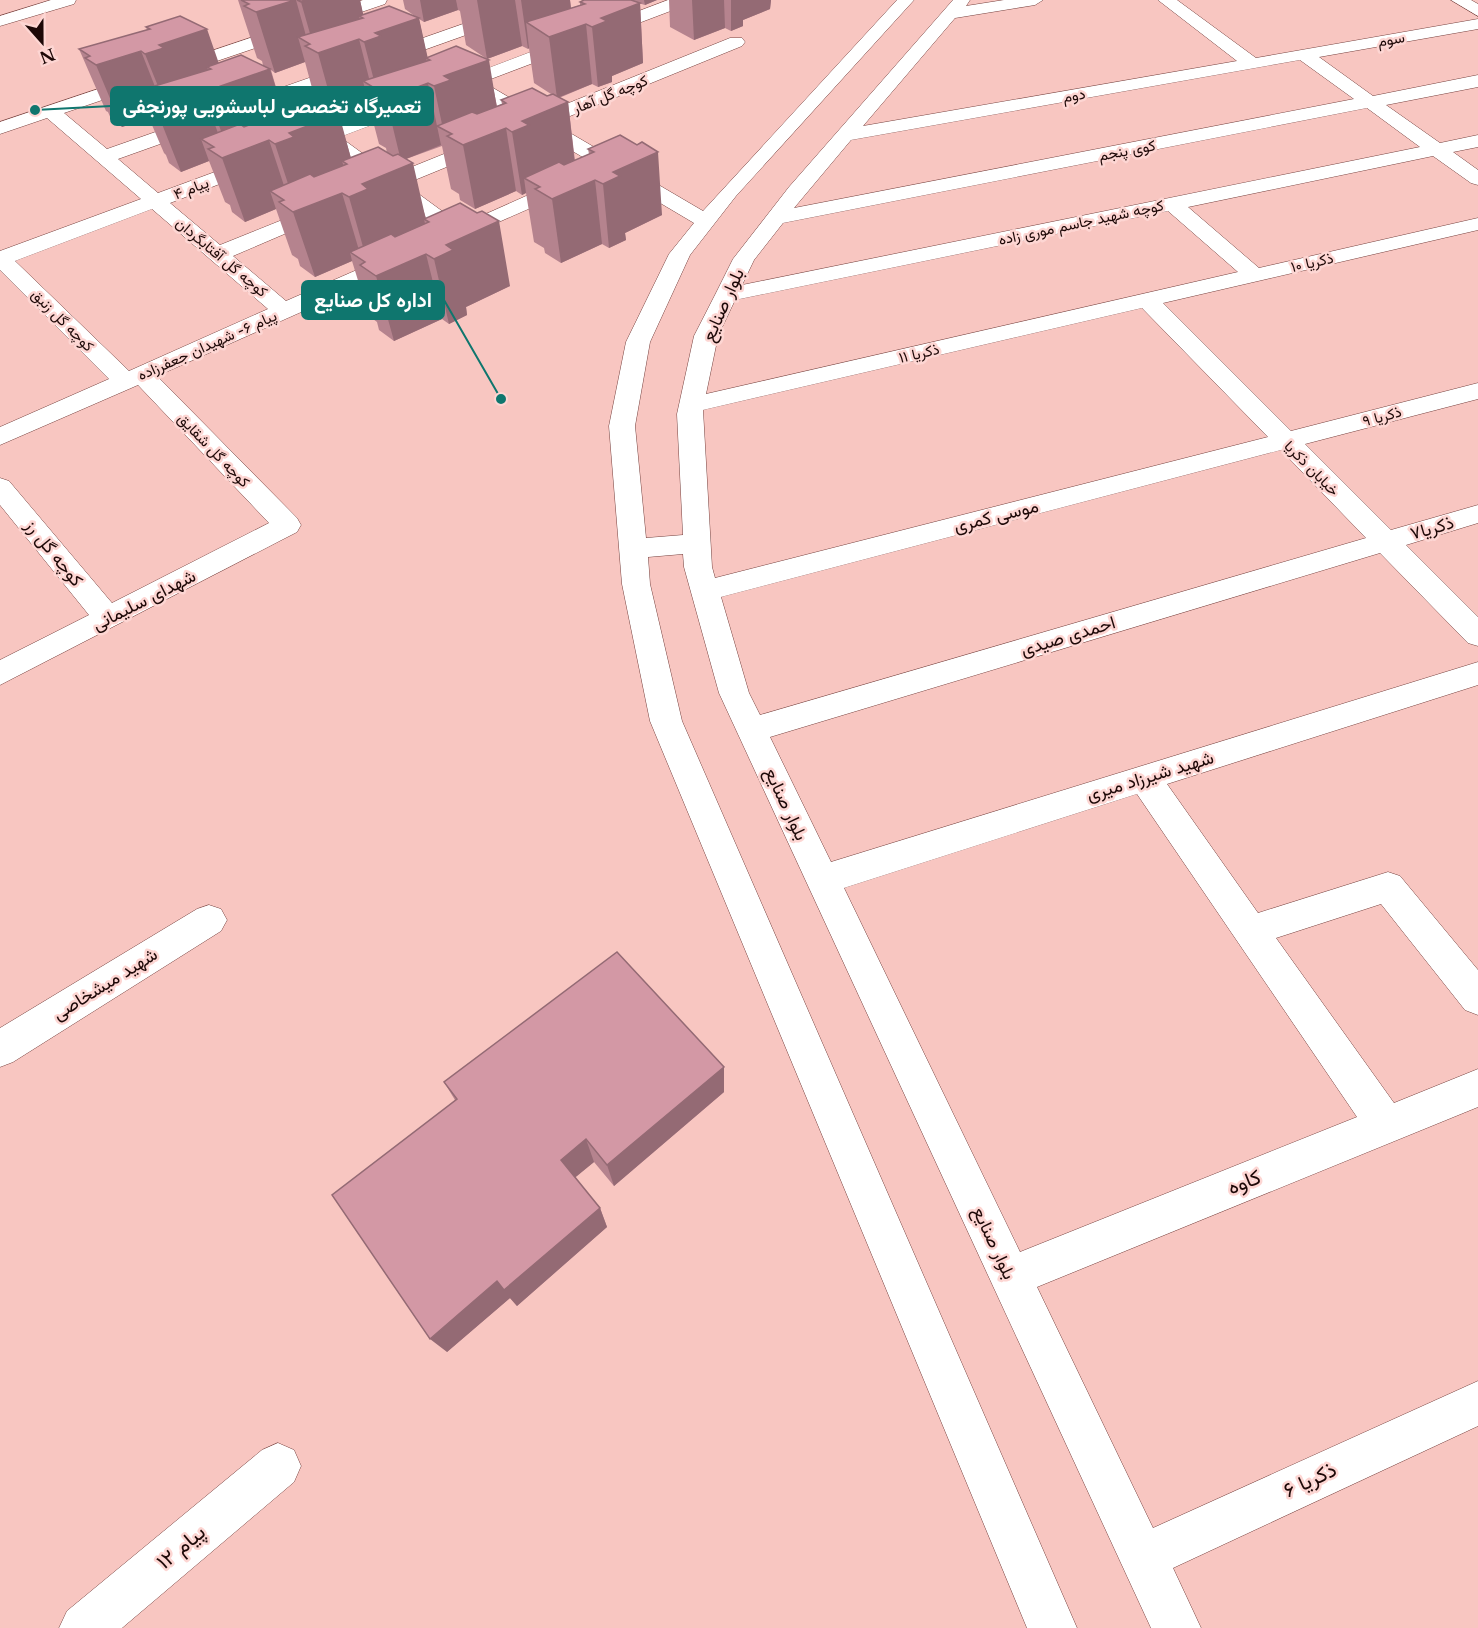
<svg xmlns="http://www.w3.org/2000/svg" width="1478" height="1628" viewBox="0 0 1478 1628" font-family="'Libre Baskerville',Vazirmatn,serif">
  <rect width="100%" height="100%" fill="#f8c6c1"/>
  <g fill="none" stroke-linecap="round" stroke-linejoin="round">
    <defs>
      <g id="minor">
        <polygon points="51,0 76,0 74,4 0,26 0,16"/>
        <path d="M363 0H387L385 4 64 113 107 149 531 0H555L553 4 118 159 158 193 250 159H264L267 163 264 167 170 203 220 245 317 206H331L334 210 331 214 233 256 286 301 391 255H407L410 260 407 265 157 376 297 518 301 525 297 532 0 685V660L89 615 0 505V478L9 481 112 603 269 523 138 385 0 445V427L109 379 0 270V251L141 199 47 118 0 134V122ZM152 209 268 309 129 371 15 261Z"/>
        <path d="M668 0H691L689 4 483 82 539 115 730 38H742L745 42 742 46 553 123 703 211 897 0H914L736 196 690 255 650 342 635 426 646 538 683 535 677 414 694 336 715 295 733 259 789 187 953 0H970L966 6 1004 0H1043L1035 5 955 18 863 126 1237 61 1158 0H1177L1256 58 1478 19V29L1319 57 1373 96 1478 75V87L1386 105 1440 143 1478 135V147L1453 152 1478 170V185L1471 183 1433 156 1188 207 1259 268 1478 218V230L1163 303 1291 431 1478 383V399L1305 444 1391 530 1478 505V523L1406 545 1478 617V646L1468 643 1380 553 770 737 831 862 1478 662V685L1167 784 1258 913 1388 872 1400 876 1478 970V1015L1465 1010 1381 904 1276 938 1394 1103 1478 1069V1107L1037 1287 1153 1528 1478 1381V1426L1173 1568 1201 1628H1151L719 693 684 567 683 554 648 557 650 584 682 721 1077 1628H1027L650 721 622 584 609 426 626 342 669 254 694 223 537 130 405 184 461 225 562 180H576L579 184 576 188 451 243 443 242 440 237 444 232 388 191 375 195 368 193 365 189 375 182 323 144 302 151 292 145 295 141 311 135 303 127 306 123H320L328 129 454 81 448 75 451 71 457 70 470 75ZM1300 60 1354 99 794 208 851 140ZM467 89 523 122 392 175 340 137ZM1367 108 1420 147 742 285 754 260 783 223ZM1168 211 1238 272 706 394 718 336 735 300ZM1142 308 1268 437 715 578 712 567 703 410ZM1281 450 1366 538 760 715 749 693 721 597ZM1137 794 1357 1117 1020 1252 844 888Z"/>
        <polygon points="1451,0 1471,0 1478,4 1478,16"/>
        <polygon points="209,905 221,909 227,920 221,931 13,1062 0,1067 0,1028 197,909"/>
        <polygon points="278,1443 294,1450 301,1466 294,1482 122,1628 59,1628 67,1611 262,1450"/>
      </g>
    </defs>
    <use href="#minor" stroke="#76423f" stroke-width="1"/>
    <use href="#minor" fill="#fff" fill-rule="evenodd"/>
  </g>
  <g fill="#b5838e" fill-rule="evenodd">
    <path d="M238 0H360L363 15 416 17 405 9 403 0H570L571 8 580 5V2L584 0H657L645 5 638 3H640L643 63 612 76V82L598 87 592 84 559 98 568 102 575 161 589 154 588 149 620 135 662 215 625 233 626 240 609 248 602 244 561 263 545 253 544 248 534 242 526 193 522 195 516 191 475 209 460 200 459 194 451 189 442 146 406 159 426 218 510 286 466 307 467 315 449 324 442 319 394 341 379 330 377 322 369 316 352 261 315 277 300 266 298 259 292 255 276 209 245 222 232 212 230 205 225 202 209 161 181 172 169 163 166 155 164 153 149 118 122 127 111 119 108 112 106 111 79 49 147 30 146 27 219 63 263 65 262 61 257 58ZM458 10 460 11 466 45 487 59 427 57 419 19 424 22ZM522 46 528 49 529 48 534 83 551 94 547 96 501 100 502 104 497 106 487 59ZM305 62 315 99 321 102 322 107 320 108H282L271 70 275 73ZM368 102 379 144 386 148 387 153 351 158 338 114Z"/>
    <polygon points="669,0 771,0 770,9 743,20 743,26 731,31 725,28 694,40 670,27"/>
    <polygon points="724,1067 724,1092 614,1186 594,1162 575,1177 600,1208 607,1227 517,1306 510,1298 447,1352 455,1100 444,1082"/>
  </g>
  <g fill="#946a74" fill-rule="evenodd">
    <polygon points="295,0 296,0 308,43 298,37 305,62 275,73 256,12"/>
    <polygon points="308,0 360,0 369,40 363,18 359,16 365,41 359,39 371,86 363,81 368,102 335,115 318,53 315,51 301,2"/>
    <polygon points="420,0 456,0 458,10 424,22"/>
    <polygon points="477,0 515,0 522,46 487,59"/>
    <polygon points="521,0 570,0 573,27 526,22 529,48 528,49"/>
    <polygon points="644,0 657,0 645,5"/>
    <polygon points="692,0 724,0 725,28 694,40"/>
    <polygon points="731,0 771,0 770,9 743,20 743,26 731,31"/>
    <polygon points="640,3 643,63 612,76 612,82 598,87 592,27 601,18"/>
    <polygon points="419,18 428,59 426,58 430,79 428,83 441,145 401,161 386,99 376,88 364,42 375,33"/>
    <polygon points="586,24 592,84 557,98 549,37"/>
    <path d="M207 29 226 84 270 69 289 130 276 115 272 112 279 134 269 140 290 204 270 191 276 209 245 222 222 158 230 155 208 96 203 92 226 155 201 139 209 161 181 172 156 109 149 98 138 91 149 118 122 127 96 65 141 51 163 107 166 106 145 54 159 45ZM207 67 211 69 217 93Z"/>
    <polygon points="489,60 499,121 452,134 443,129 434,86 444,76"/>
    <polygon points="568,102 575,165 524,178 526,193 522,195 512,132 522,121"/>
    <polygon points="339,114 356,177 347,164 342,161 348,180 296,208 275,144 289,133"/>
    <polygon points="506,128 516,191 475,209 463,145"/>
    <polygon points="658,152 662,215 625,233 626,240 609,248 603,184 613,172"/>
    <polygon points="413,163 426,220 424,219 426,228 367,261 349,197 362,184"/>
    <polygon points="595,180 602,244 561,263 552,199"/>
    <polygon points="342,193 361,257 350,252 352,261 315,277 293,212"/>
    <polygon points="499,221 510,286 466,307 467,315 449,324 434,259 446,245"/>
    <polygon points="426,254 442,319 394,341 376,276"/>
    <polygon points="724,1067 724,1092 614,1186 607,1165"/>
    <polygon points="586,1139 594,1162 571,1181 561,1160"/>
    <polygon points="600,1208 607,1227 517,1306 510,1298 447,1352 430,1339 497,1281"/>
  </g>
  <g fill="#d398a5" stroke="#946a74" stroke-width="1.5">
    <polygon points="241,0 295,0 256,12 244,6 249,4"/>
    <polygon points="297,0 308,0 301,2"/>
    <polygon points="584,0 631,0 640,3 601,18 607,21 592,27 586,24 549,37 526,22 585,4 580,2"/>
    <polygon points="389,6 419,18 375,33 381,36 364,42 359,39 318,53 305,46 310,44 298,37 363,18 359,16"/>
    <polygon points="180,16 207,29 159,45 164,48 145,54 141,51 96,65 85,58 90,56 79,49 150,29 146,27"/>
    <polygon points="456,46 489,60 444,76 451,80 434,86 428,83 386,99 372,91 376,89 363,81 430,60 426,58"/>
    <polygon points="241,55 270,69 221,86 227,89 208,96 203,92 156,109 143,100 149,98 138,91 211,69 207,67"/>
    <polygon points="532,88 547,96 553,94 568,102 522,121 529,125 512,132 506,128 463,145 447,136 452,134 437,126 472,112 477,114 506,103 501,100"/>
    <polygon points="306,99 320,108 325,105 339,114 289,133 294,137 275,144 269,140 222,158 208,149 214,147 201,139 240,124 244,127 276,115 272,112"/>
    <polygon points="620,135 637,145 642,142 658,152 613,172 620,176 603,184 595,180 552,199 535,189 540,187 524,178 559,162 564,165 594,152 588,149"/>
    <polygon points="378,147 393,156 398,154 413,163 362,184 368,189 349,197 342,193 293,212 279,202 284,200 270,191 310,174 314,177 347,164 342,161"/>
    <polygon points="460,203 477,213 482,211 499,221 446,245 453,250 434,259 426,254 376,276 360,265 365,262 350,252 391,234 395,237 429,222 424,219"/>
    <polygon points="617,952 724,1067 607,1165 586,1139 561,1160 600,1208 504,1290 497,1281 430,1339 332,1195 457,1099 444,1082"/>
  </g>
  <g text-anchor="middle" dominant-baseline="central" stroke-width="5" stroke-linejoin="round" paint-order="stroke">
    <g font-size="15" fill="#1d0807" stroke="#fdd6d3">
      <text transform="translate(1391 39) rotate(-10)">سوم</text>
      <text transform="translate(610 94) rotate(-22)">کوچه گل آهار</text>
      <text transform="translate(1074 95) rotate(-10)">دوم</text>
      <text transform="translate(1127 150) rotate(-11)">کوی پنجم</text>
      <text transform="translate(191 188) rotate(-21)">پیام ۴</text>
      <text transform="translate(1081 222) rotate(-12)">کوچه شهید جاسم موری زاده</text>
      <text transform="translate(222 257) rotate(40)">کوچه گل آفتابگردان</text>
      <text transform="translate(1312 262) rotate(-13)">ذکریا ۱۰</text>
      <text transform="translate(63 320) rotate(45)">کوچه گل زنبق</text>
      <text transform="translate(207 345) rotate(-24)">پیام ۶- شهیدان جعفرزاده</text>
      <text transform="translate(919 353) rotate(-13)">ذکریا ۱۱</text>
      <text transform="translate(1382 416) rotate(-15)">ذکریا ۹</text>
      <text transform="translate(214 450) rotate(46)">کوچه گل شقایق</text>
      <text transform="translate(1312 468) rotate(45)">خیابان ذکریا</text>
    </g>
    <g font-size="18" fill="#1d0807" stroke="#fdd6d3">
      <text transform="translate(723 305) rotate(-66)">بلوار صنایع</text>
      <text transform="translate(996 516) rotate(-14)">موسی کمری</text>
      <text transform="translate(1432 528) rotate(-16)">ذکریا۷</text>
      <text transform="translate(54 553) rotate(51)">کوچه گل رز</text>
      <text transform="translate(144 600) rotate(-27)">شهدای سلیمانی</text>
      <text transform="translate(1068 636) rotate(-17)">احمدی صیدی</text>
      <text transform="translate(1150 776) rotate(-17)">شهید شیرزاد میری</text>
      <text transform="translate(786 804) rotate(65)">بلوار صنایع</text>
      <text transform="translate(105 984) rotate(-32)">شهید میشخاصی</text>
      <text transform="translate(994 1243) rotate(65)">بلوار صنایع</text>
    </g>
    <g font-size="21" fill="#1d0807" stroke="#fdd6d3">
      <text transform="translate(1244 1182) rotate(-22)">کاوه</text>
      <text transform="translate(1310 1480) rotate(-25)">ذکریا ۶</text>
      <text transform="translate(181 1547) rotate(-40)">پیام ۱۲</text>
    </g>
  </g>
  <path fill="none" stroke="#0f766e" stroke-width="2" d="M35 110L111 106M501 399L444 300"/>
  <g fill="#0f766e" stroke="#fdd6d3" stroke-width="2">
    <circle cx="35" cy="110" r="6"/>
    <circle cx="501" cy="399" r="6"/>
  </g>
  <g fill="#0f766e" stroke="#0f766e" stroke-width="2">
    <rect x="111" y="87" width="322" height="38" rx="6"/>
    <rect x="302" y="281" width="142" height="38" rx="6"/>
  </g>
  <g font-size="20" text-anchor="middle" font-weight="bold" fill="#fff">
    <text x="272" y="113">تعمیرگاه تخصصی لباسشویی پورنجفی</text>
    <text x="373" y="307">اداره کل صنایع</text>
  </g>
  <g transform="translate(42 42) rotate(159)" stroke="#fdd6d3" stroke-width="4.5" paint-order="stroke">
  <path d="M0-4.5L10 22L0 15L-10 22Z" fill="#1d0807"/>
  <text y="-9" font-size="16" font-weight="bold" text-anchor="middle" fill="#1d0807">N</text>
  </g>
</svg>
